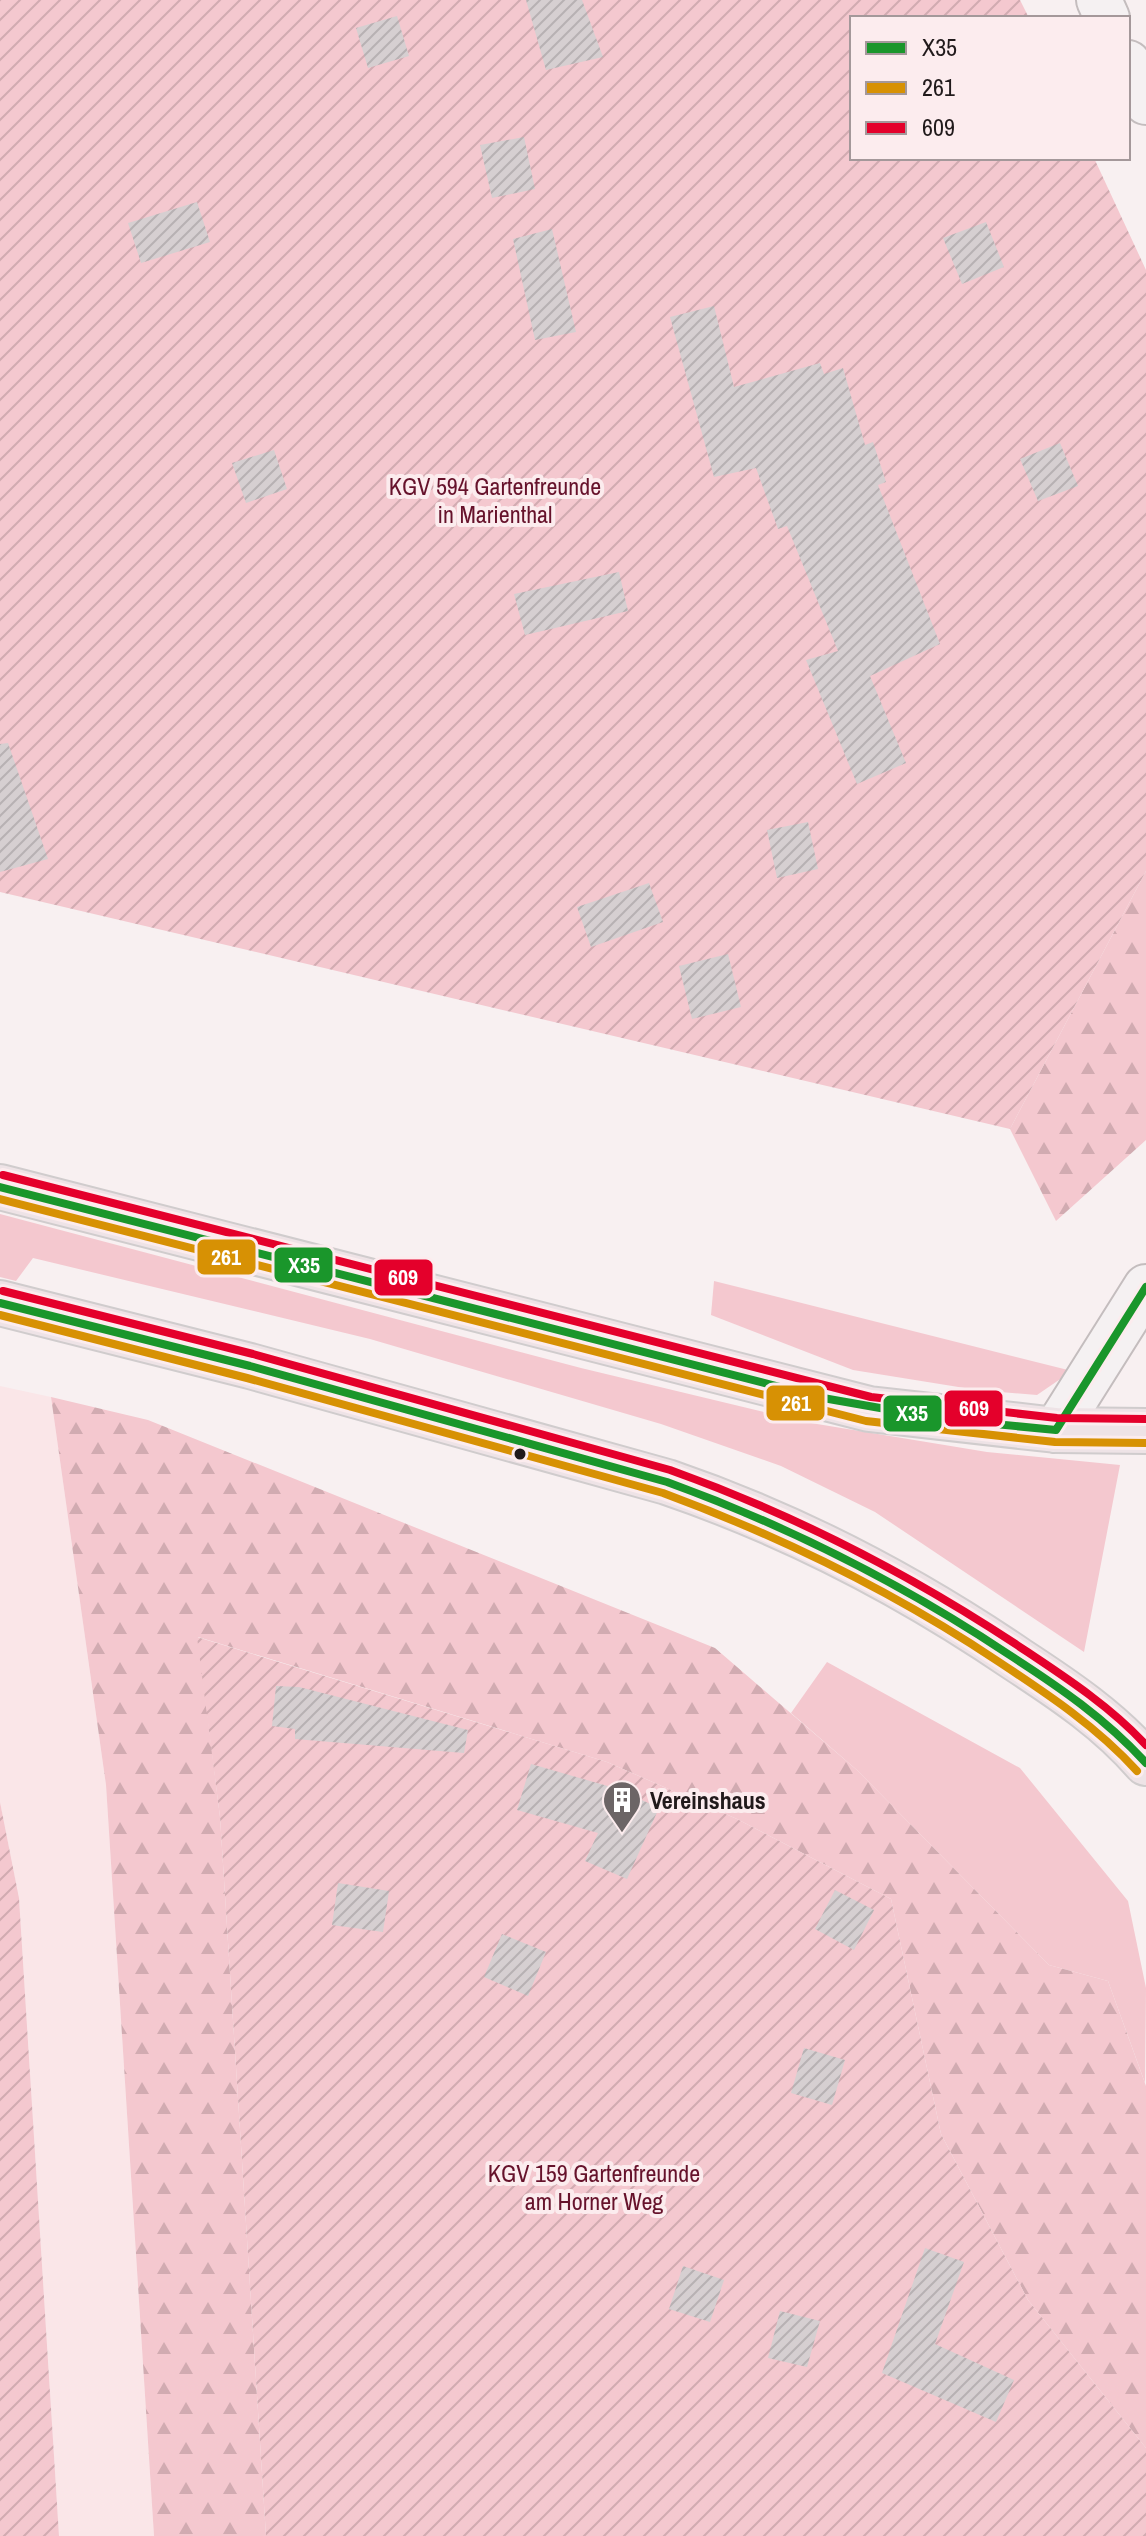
<svg xmlns="http://www.w3.org/2000/svg" width="1146" height="2536" viewBox="0 0 1146 2536" font-family="'Archivo Narrow',sans-serif">
  <defs>
    <pattern id="forest-firs" width="22" height="20" patternUnits="userSpaceOnUse" patternTransform="scale(2)"><rect width="22" height="20" fill="#f4c8cf"/><path d="M5 1l3.5 6h-7zM16 11l3.5 6h-7z" fill="#d1abb1"/></pattern>
    <pattern id="garden-furrows" width="10" height="10" patternUnits="userSpaceOnUse" patternTransform="scale(2)"><rect width="10" height="10" fill="#f4c8cf"/><path d="M-1 1l2-2M0 10L10 0M9 11l2-2" fill="none" stroke="#d1abb1"/></pattern>
    <pattern id="building-hatch" width="6" height="6" patternUnits="userSpaceOnUse" patternTransform="scale(2)"><rect width="6" height="6" fill="#d6cfd1"/><path d="M-1 1l2-2M0 6l6-6M5 7l2-2" fill="none" stroke="#b7b1b3"/></pattern>
  </defs>
  <rect width="100%" height="100%" fill="#f8f0f1"/>
  <polygon fill="#fae6e8" points="0,1386 51,1397 106,1785 154,2536 59,2536 19,1898 0,1802"/>
  <g fill="#f4c8cf">
    <polygon points="0,1214 581,1368 805,1422 987,1452 1120,1465 1084,1652 875,1512 781,1466 661,1424 370,1339 33,1258 16,1281 0,1277"/>
    <polygon points="714,1281 1072,1371 1037,1395 977,1390 853,1370 711,1315"/>
    <polygon points="827,1662 1020,1768 1128,1901 1146,1988 1145,2083 1108,1981 1049,1965 858,1771 791,1713"/>
  </g>
  <g fill="url(#forest-firs)">
    <polygon points="1146,871 1146,1140 1056,1221 1010,1129"/>
    <polygon points="51,1397 148,1420 715,1648 858,1771 1049,1965 1108,1981 1146,2086 1146,2448 1028,2300 941,2134 891,1899 737,1819 607,1762 198,1637 220,1817 266,2536 154,2536 106,1785"/>
  </g>
  <g fill="url(#garden-furrows)">
    <polygon points="0,0 1020,0 1029,18 852,18 852,158 1094,158 1146,270 1146,871 1010,1129 0,892"/>
    <polygon points="197,1637 607,1762 737,1819 891,1899 941,2134 1028,2300 1146,2448 1146,2536 266,2536 220,1817"/>
    <polygon points="0,1802 19,1898 59,2536 0,2536"/>
  </g>
  <g fill="url(#building-hatch)">
    <polygon points="526,0 582,0 603,57 546,70"/>
    <polygon points="397,16 409,56 368,68 356,28"/>
    <polygon points="524,137 535,189 492,198 480,145"/>
    <polygon points="197,202 210,242 141,263 128,223"/>
    <polygon points="986,222 1004,267 962,284 943,238"/>
    <polygon points="552,229 576,332 535,340 513,239"/>
    <polygon points="714,306 734,387 820,363 824,374 843,368 865,445 873,442 886,482 878,485 940,644 870,676 906,763 857,784 806,660 838,651 787,526 778,529 756,468 714,477 670,317"/>
    <polygon points="1060,443 1078,486 1038,501 1020,459"/>
    <polygon points="274,450 287,489 246,503 232,463"/>
    <polygon points="619,572 628,611 525,635 514,594"/>
    <polygon points="8,743 48,859 0,872 0,744"/>
    <polygon points="808,822 818,869 777,878 767,830"/>
    <polygon points="649,883 663,922 591,947 577,907"/>
    <polygon points="728,954 741,1007 692,1019 679,966"/>
    <polygon points="276,1686 299,1687 468,1730 464,1753 295,1739 295,1729 272,1726"/>
    <polygon points="531,1764 618,1789 659,1808 627,1879 585,1861 598,1833 517,1810"/>
    <polygon points="338,1883 389,1891 383,1932 332,1925"/>
    <polygon points="835,1890 874,1910 854,1950 815,1929"/>
    <polygon points="502,1934 546,1952 528,1996 484,1977"/>
    <polygon points="804,2048 845,2060 832,2105 791,2093"/>
    <polygon points="925,2248 964,2262 935,2344 1014,2380 996,2422 882,2373"/>
    <polygon points="683,2266 724,2280 710,2322 669,2309"/>
    <polygon points="780,2311 820,2321 807,2367 768,2358"/>
  </g>
  <g fill="none" stroke-linecap="round" stroke-linejoin="round">
    <defs>
      <g id="secondary">
        <polyline points="1099,0 1107,18"/>
        <polyline points="1128,63 1146,102"/>
        <polyline points="1056,1430 1146,1287"/>
      </g>
      <g id="primary">
        <polyline points="0,1187 869,1409 1056,1430 1146,1431"/>
        <path d="M0 1303 250 1366 667 1482C793 1525 908 1585 1018 1660 1064 1690 1110 1721 1146 1763"/>
      </g>
    </defs>
    <use href="#secondary" stroke="#c4bdbe" stroke-width="48"/>
    <use href="#primary" stroke="#d0cccd" stroke-width="48"/>
    <use href="#secondary" stroke="#f5f1f2" stroke-width="44"/>
    <use href="#primary" stroke="#eee3e6" stroke-width="44"/>
    <defs>
      <g id="bus-1">
        <polyline points="0,1187 823,1398 943,1419 1056,1430 1146,1287"/>
        <path d="M0 1303 250 1366 667 1482C788 1526 901 1583 1008 1654 1058 1686 1106 1719 1146 1763"/>
      </g>
      <g id="bus-2">
        <polyline points="0,1199 866,1421 1055,1442 1146,1443"/>
        <path d="M0 1315 247 1378 663 1493C782 1537 894 1592 999 1662 1049 1695 1097 1727 1137 1771"/>
      </g>
      <g id="bus-3">
        <polyline points="3,1175 871,1397 1057,1418 1146,1419"/>
        <path d="M3 1291 253 1354 670 1470C793 1514 908 1573 1017 1645 1062 1675 1109 1705 1146 1745"/>
      </g>
    </defs>
    <use href="#bus-1" stroke="#fcecee" stroke-width="14"/>
    <use href="#bus-2" stroke="#fcecee" stroke-width="14"/>
    <use href="#bus-3" stroke="#fcecee" stroke-width="14"/>
    <use href="#bus-1" stroke="#1a962b" stroke-width="8"/>
    <use href="#bus-2" stroke="#d79104" stroke-width="8"/>
    <use href="#bus-3" stroke="#e4002b" stroke-width="8"/>
  </g>
  <defs>
    <symbol id="building-pin" viewBox="-11 -11 22 30"><path d="M0 17L-7.5 6A9.5 9.5 0 1 1 7.5 6Z" fill="#6c6566" stroke="#fcecee"/><path d="M-4-6H4V6H1V3H-1V6H-4ZM-2.5-4.3h1.7v1.8h-1.7ZM.8-4.3h1.7v1.8H.8ZM-2.5-1h1.7V.8h-1.7ZM.8-1h1.7V.8H.8Z" fill="#fff"/></symbol>
  </defs>
  <g fill-rule="evenodd">
    <use href="#building-pin" x="600" y="1778" width="44" height="60"/>
  </g>
  <circle fill="#211a1b" stroke="#fcecee" stroke-width="3" cx="520" cy="1454" r="7"/>
  <g text-anchor="middle" dominant-baseline="central" stroke-width="8" stroke-linejoin="round" paint-order="stroke">
    <g font-size="24" fill="#66122b" stroke="#fcecee">
      <text x="495" y="486">KGV 594 Gartenfreunde<tspan x="495" dy="28">in Marienthal</tspan></text>
      <text x="594" y="2173">KGV 159 Gartenfreunde<tspan x="594" dy="28">am Horner Weg</tspan></text>
    </g>
    <g font-size="24" font-weight="bold" fill="#211a1b" stroke="#fcecee" text-anchor="start">
      <text x="650" y="1800">Vereinshaus</text>
    </g>
  </g>
  <g stroke="#fcecee" stroke-width="3">
    <rect x="196" y="1238" width="61" height="38" rx="8" fill="#d79104"/>
    <rect x="273" y="1246" width="61" height="38" rx="8" fill="#1a962b"/>
    <rect x="373" y="1258" width="61" height="39" rx="8" fill="#e4002b"/>
    <rect x="765" y="1384" width="61" height="38" rx="8" fill="#d79104"/>
    <rect x="943" y="1389" width="61" height="39" rx="8" fill="#e4002b"/>
    <rect x="882" y="1394" width="61" height="39" rx="8" fill="#1a962b"/>
  </g>
  <g font-size="22" text-anchor="middle" font-weight="bold" fill="#fff">
    <text x="226" y="1265">261</text>
    <text x="304" y="1273">X35</text>
    <text x="403" y="1285">609</text>
    <text x="796" y="1411">261</text>
    <text x="974" y="1416">609</text>
    <text x="912" y="1421">X35</text>
  </g>
  <rect x="850" y="16" width="280" height="144" fill="#fcecee" stroke="#a4989a" stroke-width="2"/>
  <rect x="866" y="42" width="40" height="12" fill="#1a962b" stroke="#a4989a" stroke-width="2"/>
  <text x="922" y="56" font-size="24" fill="#211a1b">X35</text>
  <rect x="866" y="82" width="40" height="12" fill="#d79104" stroke="#a4989a" stroke-width="2"/>
  <text x="922" y="96" font-size="24" fill="#211a1b">261</text>
  <rect x="866" y="122" width="40" height="12" fill="#e4002b" stroke="#a4989a" stroke-width="2"/>
  <text x="922" y="136" font-size="24" fill="#211a1b">609</text>
</svg>
